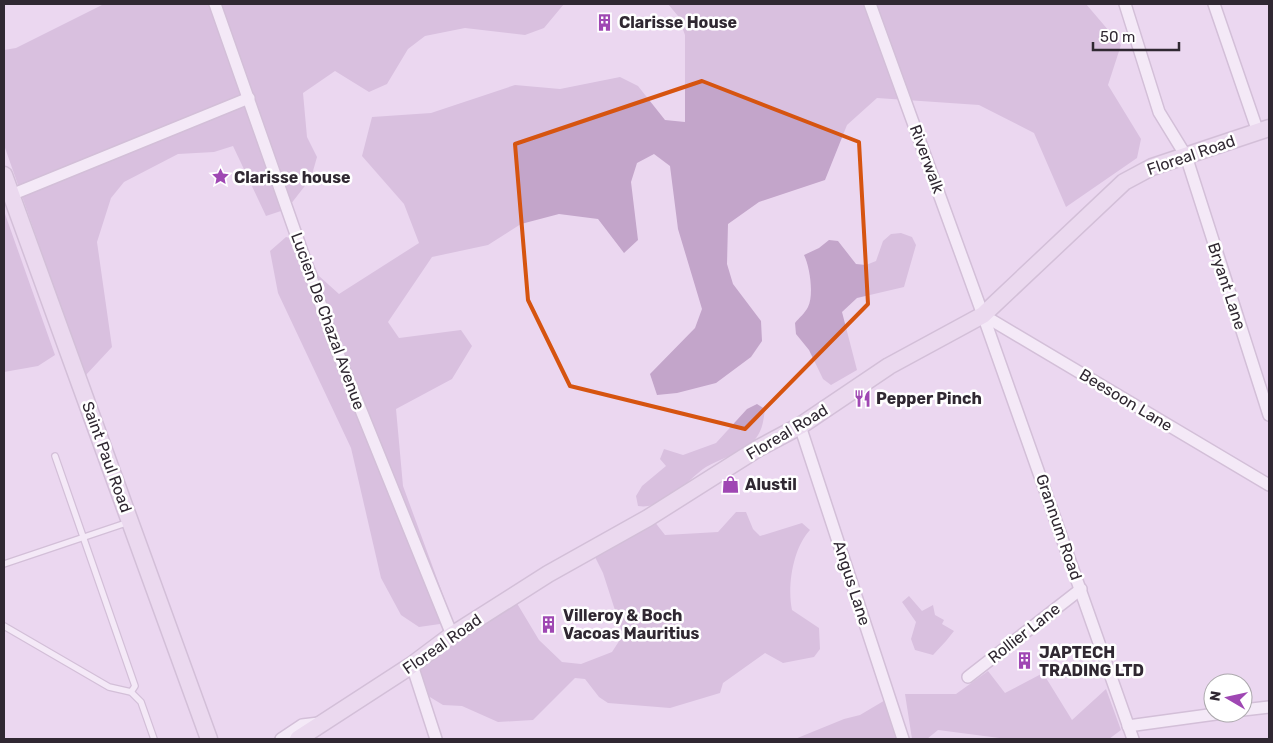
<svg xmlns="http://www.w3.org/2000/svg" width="1273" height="743" viewBox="0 0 1273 743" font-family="Rubik,sans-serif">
  <rect width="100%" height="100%" fill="#ebd7f0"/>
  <g fill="#c3a5ca">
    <polygon points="104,4 564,4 544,28 525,35 465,28 425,36 408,49 387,84 369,92 335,71 303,93 307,137 317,157 311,178 287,209 266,216 233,146 214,152 178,154 124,182 111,198 97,242 112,347 85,376 4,145 4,50 16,48"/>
    <polygon points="668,4 1086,4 1121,45 1108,85 1141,139 1137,158 1066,207 1034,133 979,105 877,98 847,125 825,180 759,202 728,224 727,264 733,284 761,321 762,341 751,357 716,383 677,393 657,395 650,374 695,328 702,309 678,229 670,166 654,154 637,163 631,182 638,240 624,253 598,219 559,214 521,224 488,245 432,257 388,322 399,338 461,330 472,346 452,379 396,409 403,486 446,603 447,623 419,627 401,615 381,578 351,448 278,293 270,251 286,237 304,241 319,276 339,294 419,243 404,204 362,156 372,117 431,113 515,85 560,89 620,77 638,86 665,120 685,122 685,35 678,16"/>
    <polygon points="4,211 55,355 38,366 4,372"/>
    <path d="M901 233 912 237 916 245 904 287 857 298 842 312 857 370 831 385 823 379 809 350 796 334 795 323C799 318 805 313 808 307 814 295 810 267 804 255L819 248 829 240 838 241 856 264 866 265 876 261 883 241 891 234Z"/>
    <path d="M757 404 765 409C763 424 762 433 751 444 740 454 719 459 706 467 685 481 667 510 638 506L636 496 642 486 666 466 660 459 664 449 683 455 716 443 747 409Z"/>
    <path d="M736 512H746L753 529 760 536 802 523 810 530C793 548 787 586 792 610L819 628 820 649 814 657 783 663 765 653 723 683 720 693 670 708 608 703 599 697 585 679 575 678 533 720 498 722 462 706 443 705 420 691 416 669 515 600 539 640 562 662 581 664 612 652 623 635 603 573 593 553 654 521 665 535 718 532Z"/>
    <polygon points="909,596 922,611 933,605 935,615 944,620 942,624 954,631 946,641 933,655 915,650 911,639 916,622 902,602"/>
    <polygon points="988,671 1005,693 1043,673 1072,720 1106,689 1121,730 1109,739 1007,739 938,730 927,739 912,739 905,694 956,694"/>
    <polygon points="887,699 900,739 795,739 844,719 860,715"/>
  </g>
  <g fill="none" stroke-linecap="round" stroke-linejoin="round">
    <defs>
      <g id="service">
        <polyline points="55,456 135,686 131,692"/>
        <polyline points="4,564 129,522"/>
        <polyline points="4,626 109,687 131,692 141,702 154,739"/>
      </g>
      <g id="minor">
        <polyline points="215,4 337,351 452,635"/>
        <polyline points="870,4 983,315 1133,739"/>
        <polyline points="1125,4 1159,112 1186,156 1269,415"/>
        <polyline points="1214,4 1258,132"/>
        <polyline points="11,195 249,98"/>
        <polyline points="983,315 1269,485"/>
        <polyline points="800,426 903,739"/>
        <polyline points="412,665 436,739"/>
        <polyline points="968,677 1081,589"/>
        <polyline points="1243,710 1269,707"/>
        <polyline points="1128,726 1223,713"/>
        <polyline points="281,739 302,725 319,723"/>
      </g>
      <g id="secondary">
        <polyline points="4,175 209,739"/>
        <polyline points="298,739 412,665 452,635 548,574 648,518 757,449 800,426 889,366 983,315 1124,182 1152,167 1269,128"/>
      </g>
    </defs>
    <use href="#service" stroke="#b6a2ba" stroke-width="8"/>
    <use href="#minor" stroke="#b6a2ba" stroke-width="14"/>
    <use href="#secondary" stroke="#b6a2ba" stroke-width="19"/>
    <use href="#service" stroke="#fff" stroke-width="5.5"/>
    <use href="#minor" stroke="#fff" stroke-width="11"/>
    <use href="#secondary" stroke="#eadced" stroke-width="16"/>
  </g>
  <path d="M0 0H1273V743H0ZM702 81 859 142 868 304 745 429 570 386 528 300 515 144Z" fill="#ebd7f0" fill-opacity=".55" fill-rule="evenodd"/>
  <path fill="none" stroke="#d65410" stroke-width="4" stroke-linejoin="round" d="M702 81 859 142 868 304 745 429 570 386 528 300 515 144Z"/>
  <defs>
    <symbol id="building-bare" viewBox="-9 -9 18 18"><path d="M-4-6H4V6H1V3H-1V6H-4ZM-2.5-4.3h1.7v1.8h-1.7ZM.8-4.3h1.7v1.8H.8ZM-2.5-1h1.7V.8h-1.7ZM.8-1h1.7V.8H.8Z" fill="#9f47b3" stroke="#fff" stroke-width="2.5" paint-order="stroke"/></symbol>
    <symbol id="sight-bare" viewBox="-9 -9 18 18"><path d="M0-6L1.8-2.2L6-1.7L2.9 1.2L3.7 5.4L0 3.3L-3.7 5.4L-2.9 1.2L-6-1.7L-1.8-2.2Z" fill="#9f47b3" stroke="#fff" stroke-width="2.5" paint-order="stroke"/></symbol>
    <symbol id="restaurant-bare" viewBox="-9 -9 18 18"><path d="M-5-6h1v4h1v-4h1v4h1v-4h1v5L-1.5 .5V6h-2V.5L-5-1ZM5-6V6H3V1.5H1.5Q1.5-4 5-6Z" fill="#9f47b3" stroke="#fff" stroke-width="2.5" paint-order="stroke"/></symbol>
    <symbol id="shop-bare" viewBox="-9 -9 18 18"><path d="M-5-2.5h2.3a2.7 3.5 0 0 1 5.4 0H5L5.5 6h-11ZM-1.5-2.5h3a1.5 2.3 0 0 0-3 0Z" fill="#9f47b3" stroke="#fff" stroke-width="2.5" paint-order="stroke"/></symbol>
  </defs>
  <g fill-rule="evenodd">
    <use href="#building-bare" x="592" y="10" width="25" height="25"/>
    <use href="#sight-bare" x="208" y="164" width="25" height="25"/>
    <use href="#restaurant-bare" x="850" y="386" width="25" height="25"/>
    <use href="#shop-bare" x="718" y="472" width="25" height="25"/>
    <use href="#building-bare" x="536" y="612" width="25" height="25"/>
    <use href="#building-bare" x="1012" y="648" width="25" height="25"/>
  </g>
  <g text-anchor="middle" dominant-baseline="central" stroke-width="5" stroke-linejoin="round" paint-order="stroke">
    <g font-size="16" font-weight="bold" fill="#302832" stroke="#fff" text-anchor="start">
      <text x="619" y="22">Clarisse House</text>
      <text x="234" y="177">Clarisse house</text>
      <text x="876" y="398">Pepper Pinch</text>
      <text x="745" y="484">Alustil</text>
      <text x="563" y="615">Villeroy &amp; Boch<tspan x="563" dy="18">Vacoas Mauritius</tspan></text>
      <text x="1039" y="652">JAPTECH<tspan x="1039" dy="18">TRADING LTD</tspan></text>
    </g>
    <g font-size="16" fill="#302832" stroke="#fff">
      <text transform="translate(1191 155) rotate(-19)">Floreal Road</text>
      <text transform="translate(927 159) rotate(70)">Riverwalk</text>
      <text transform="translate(1227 286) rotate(72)">Bryant Lane</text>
      <text transform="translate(328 321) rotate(70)">Lucien De Chazal Avenue</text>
      <text transform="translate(1126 400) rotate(31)">Beesoon Lane</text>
      <text transform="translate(787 432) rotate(-31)">Floreal Road</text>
      <text transform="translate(107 457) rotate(70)">Saint Paul Road</text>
      <text transform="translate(1059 527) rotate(71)">Grannum Road</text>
      <text transform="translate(852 583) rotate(72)">Angus Lane</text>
      <text transform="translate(1024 633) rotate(-38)">Rollier Lane</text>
      <text transform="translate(442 644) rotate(-35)">Floreal Road</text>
    </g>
  </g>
  <rect width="1273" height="743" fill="none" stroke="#302832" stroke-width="10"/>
  <g transform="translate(1228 698) rotate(279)"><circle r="24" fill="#ffffff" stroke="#aca9ad"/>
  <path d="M0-4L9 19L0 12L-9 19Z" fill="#9f47b3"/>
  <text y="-8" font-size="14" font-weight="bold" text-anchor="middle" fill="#302832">N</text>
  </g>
  <path d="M1093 42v8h86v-8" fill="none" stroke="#302832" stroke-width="2.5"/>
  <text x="1100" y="42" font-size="15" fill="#302832" stroke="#ffffff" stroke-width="4" paint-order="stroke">50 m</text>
</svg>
